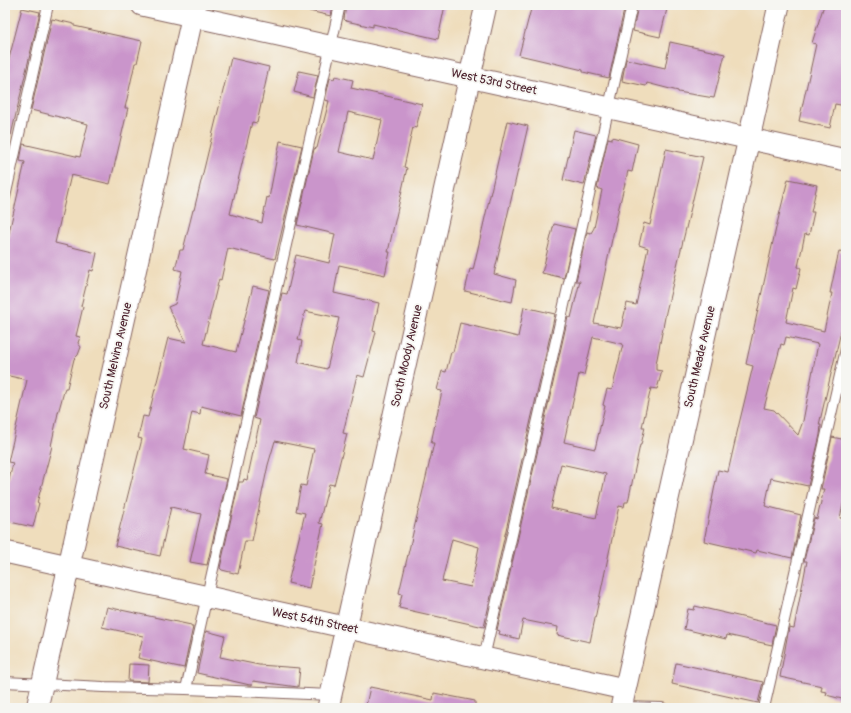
<svg xmlns="http://www.w3.org/2000/svg" width="851" height="713" viewBox="0 0 851 713" font-family="Pangolin,sans-serif">
  <rect width="100%" height="100%" fill="#f6f6f2"/>
  <filter id="ink" filterUnits="userSpaceOnUse"><feTurbulence type="fractalNoise" baseFrequency=".025" numOctaves="2"/><feDisplacementMap in="SourceGraphic" scale="8" xChannelSelector="R" yChannelSelector="G"/><feConvolveMatrix kernelMatrix="1 2 1 2 8 2 1 2 1" color-interpolation-filters="sRGB"/></filter>
  <filter id="wash" filterUnits="userSpaceOnUse"><feTurbulence type="fractalNoise" baseFrequency=".012" numOctaves="4" result="noise"/><feDisplacementMap in="SourceGraphic" scale="16" xChannelSelector="R" yChannelSelector="G"/><feGaussianBlur stdDeviation="0.9" result="paint"/><feColorMatrix in="noise" values="0 0 0 0 0 0 0 0 0 0 0 0 0 0 0 0 0 1.4 0 .05"/><feComposite in="paint" operator="in"/></filter>
  <g filter="url(#wash)">
    <rect width="100%" height="100%" fill="#efddbc"/>
    <g id="blocks">
      <g fill="#ca95cb" fill-rule="evenodd">
        <polygon points="310,5 333,5 331,16 309,11"/>
        <polygon points="346,5 445,5 438,39 373,24 373,27 346,21 344,19"/>
        <polygon points="532,5 603,5 624,10 609,78 583,72 583,70 519,55"/>
        <polygon points="638,5 668,5 660,37 633,31"/>
        <polygon points="824,5 846,5 846,106 835,104 830,128 799,121 816,44 812,43"/>
        <polygon points="22,8 40,12 11,135 5,134 5,74"/>
        <polygon points="52,19 74,24 74,26 142,41 137,63 135,63 125,108 128,108 110,184 71,175 55,243 97,253 93,271 90,270 81,306 83,307 76,336 80,337 78,343 81,347 78,355 74,359 67,388 65,388 58,413 51,446 52,446 37,503 39,503 33,527 5,521 5,497 13,463 8,462 27,380 5,375 5,250 25,162 20,161 23,144 80,157 88,124 31,110"/>
        <polygon points="670,42 725,54 714,98 678,92 678,91 647,83 646,86 622,81 626,59 665,68"/>
        <polygon points="231,58 269,67 257,123 252,122 230,214 262,223 267,197 269,198 280,141 302,146 275,259 228,248 221,280 219,279 203,344 236,352 253,286 269,290 241,416 201,406 200,414 192,412 184,449 209,455 205,474 227,479 207,565 190,562 201,514 171,507 160,556 115,546 142,439 138,438 143,416 148,417 168,338 186,342 168,307 175,304 182,271 175,269 180,250 183,250 193,210 194,210"/>
        <polygon points="299,71 318,75 313,97 294,92"/>
        <path d="M335 76 353 80 351 88 422 104 416 128 413 127 404 167 407 168 388 252H390L385 275 339 265 334 293 379 303 373 331 376 332 364 377 357 375 343 433 347 434 334 485 329 484 319 523 323 524 309 588 288 583 305 513 296 511 301 485 306 486 314 449 275 441 268 465 252 541H245L238 574 222 570 220 568 239 482H243L244 479 247 480 260 420 254 418 282 293 287 294 296 255 329 263 335 234 297 225 314 149 317 148 329 101 325 100 330 78 334 79ZM348 112 382 120 373 160 339 152ZM305 311 339 318 327 369 298 362 302 341 298 340Z"/>
        <polygon points="507,121 528,126 494,274 516,280 512,302 465,291 470,269 473,270"/>
        <polygon points="574,130 596,135 584,185 563,180"/>
        <path d="M612 137 638 144 632 172 628 171 619 207 594 323 621 328 627 303 636 305 648 248 639 245 644 223 650 225 666 149 703 157 666 312 656 364V370L662 371 657 389 651 388 642 427H645L641 445H640L628 502H625L624 507 619 506 590 642 557 635 558 627 523 620 519 639 499 634 500 631 497 630 568 317 571 318 580 281H576L587 232 591 233 594 228 602 190 597 188 608 138 612 139ZM593 337 623 344 612 390 607 389 603 405 605 406 595 449 564 442 579 374 584 375ZM561 464 606 474 596 518 551 508Z"/>
        <path d="M788 179 817 185 811 212H814L809 235 805 234 798 267 801 268 796 289 793 288 786 322 824 331 832 293H830L839 251 846 252V310L819 425H821L820 435 808 486 771 478 765 506 801 515 792 558 757 550 756 553 704 541 718 470 728 472 739 424 753 366 746 364 776 228ZM786 337 818 344 803 421 798 435 774 410 764 408 781 344 784 345Z"/>
        <polygon points="554,224 575,229 564,278 542,273"/>
        <path d="M524 307 555 314 484 627 399 608 402 594 399 593 434 443H431L442 391 437 390 442 371 446 372 451 352H453L460 323 518 337ZM452 539 479 547 471 587 442 581Z"/>
        <polygon points="832,437 846,440 846,491 840,518 846,519 846,700 826,695 827,692 821,691 822,686 780,677 789,627 794,628 807,561 804,561 814,518 817,519 824,489 821,489"/>
        <polygon points="695,606 776,625 772,645 727,635 726,639 684,629 688,609 694,610"/>
        <polygon points="107,607 191,625 191,627 193,627 184,668 138,658 143,636 102,627"/>
        <polygon points="206,631 225,636 220,657 259,665 300,668 298,687 253,681 252,685 250,685 197,673"/>
        <polygon points="676,663 763,682 758,703 672,684"/>
        <polygon points="129,664 149,665 148,682 128,681"/>
        <polygon points="370,687 433,700 434,693 475,701 475,708 379,708 366,705"/>
      </g>
    </g>
  </g>
  <g filter="url(#ink)">
    <use href="#blocks" fill-opacity="0" stroke="#84625e" stroke-width="1"/>
    <g fill="none" stroke-linecap="round" stroke-linejoin="round">
      <defs>
        <g id="lane">
          <polyline points="5,197 48,5"/>
          <polyline points="484,658 632,5"/>
          <polyline points="5,682 103,687 186,689 331,695"/>
          <polyline points="186,689 340,5"/>
          <polyline points="621,707 662,708"/>
          <polyline points="764,708 846,349"/>
        </g>
        <g id="street">
          <polyline points="142,5 846,160"/>
          <polyline points="5,552 624,689"/>
          <polyline points="37,708 195,5"/>
          <polyline points="328,708 486,5"/>
          <polyline points="621,708 779,5"/>
        </g>
      </defs>
      <use href="#lane" stroke="#84625e" stroke-width="12"/>
      <use href="#street" stroke="#84625e" stroke-width="23"/>
      <use href="#lane" stroke="#fff" stroke-width="10"/>
      <use href="#street" stroke="#fff" stroke-width="21"/>
    </g>
  </g>
  <g text-anchor="middle" dominant-baseline="central" stroke-width="3.5" stroke-linejoin="round" paint-order="stroke">
    <g font-size="12" fill="#4a1f2b" stroke="#f6f6f2">
      <text transform="translate(494 82) rotate(12)">West 53rd Street</text>
      <text transform="translate(116 356) rotate(-77)">South Melvina Avenue</text>
      <text transform="translate(407 356) rotate(-77)">South Moody Avenue</text>
      <text transform="translate(700 357) rotate(-77)">South Meade Avenue</text>
      <text transform="translate(315 621) rotate(12)">West 54th Street</text>
    </g>
  </g>
  <rect width="851" height="713" fill="none" stroke="#f6f6f2" stroke-width="20"/>
</svg>
